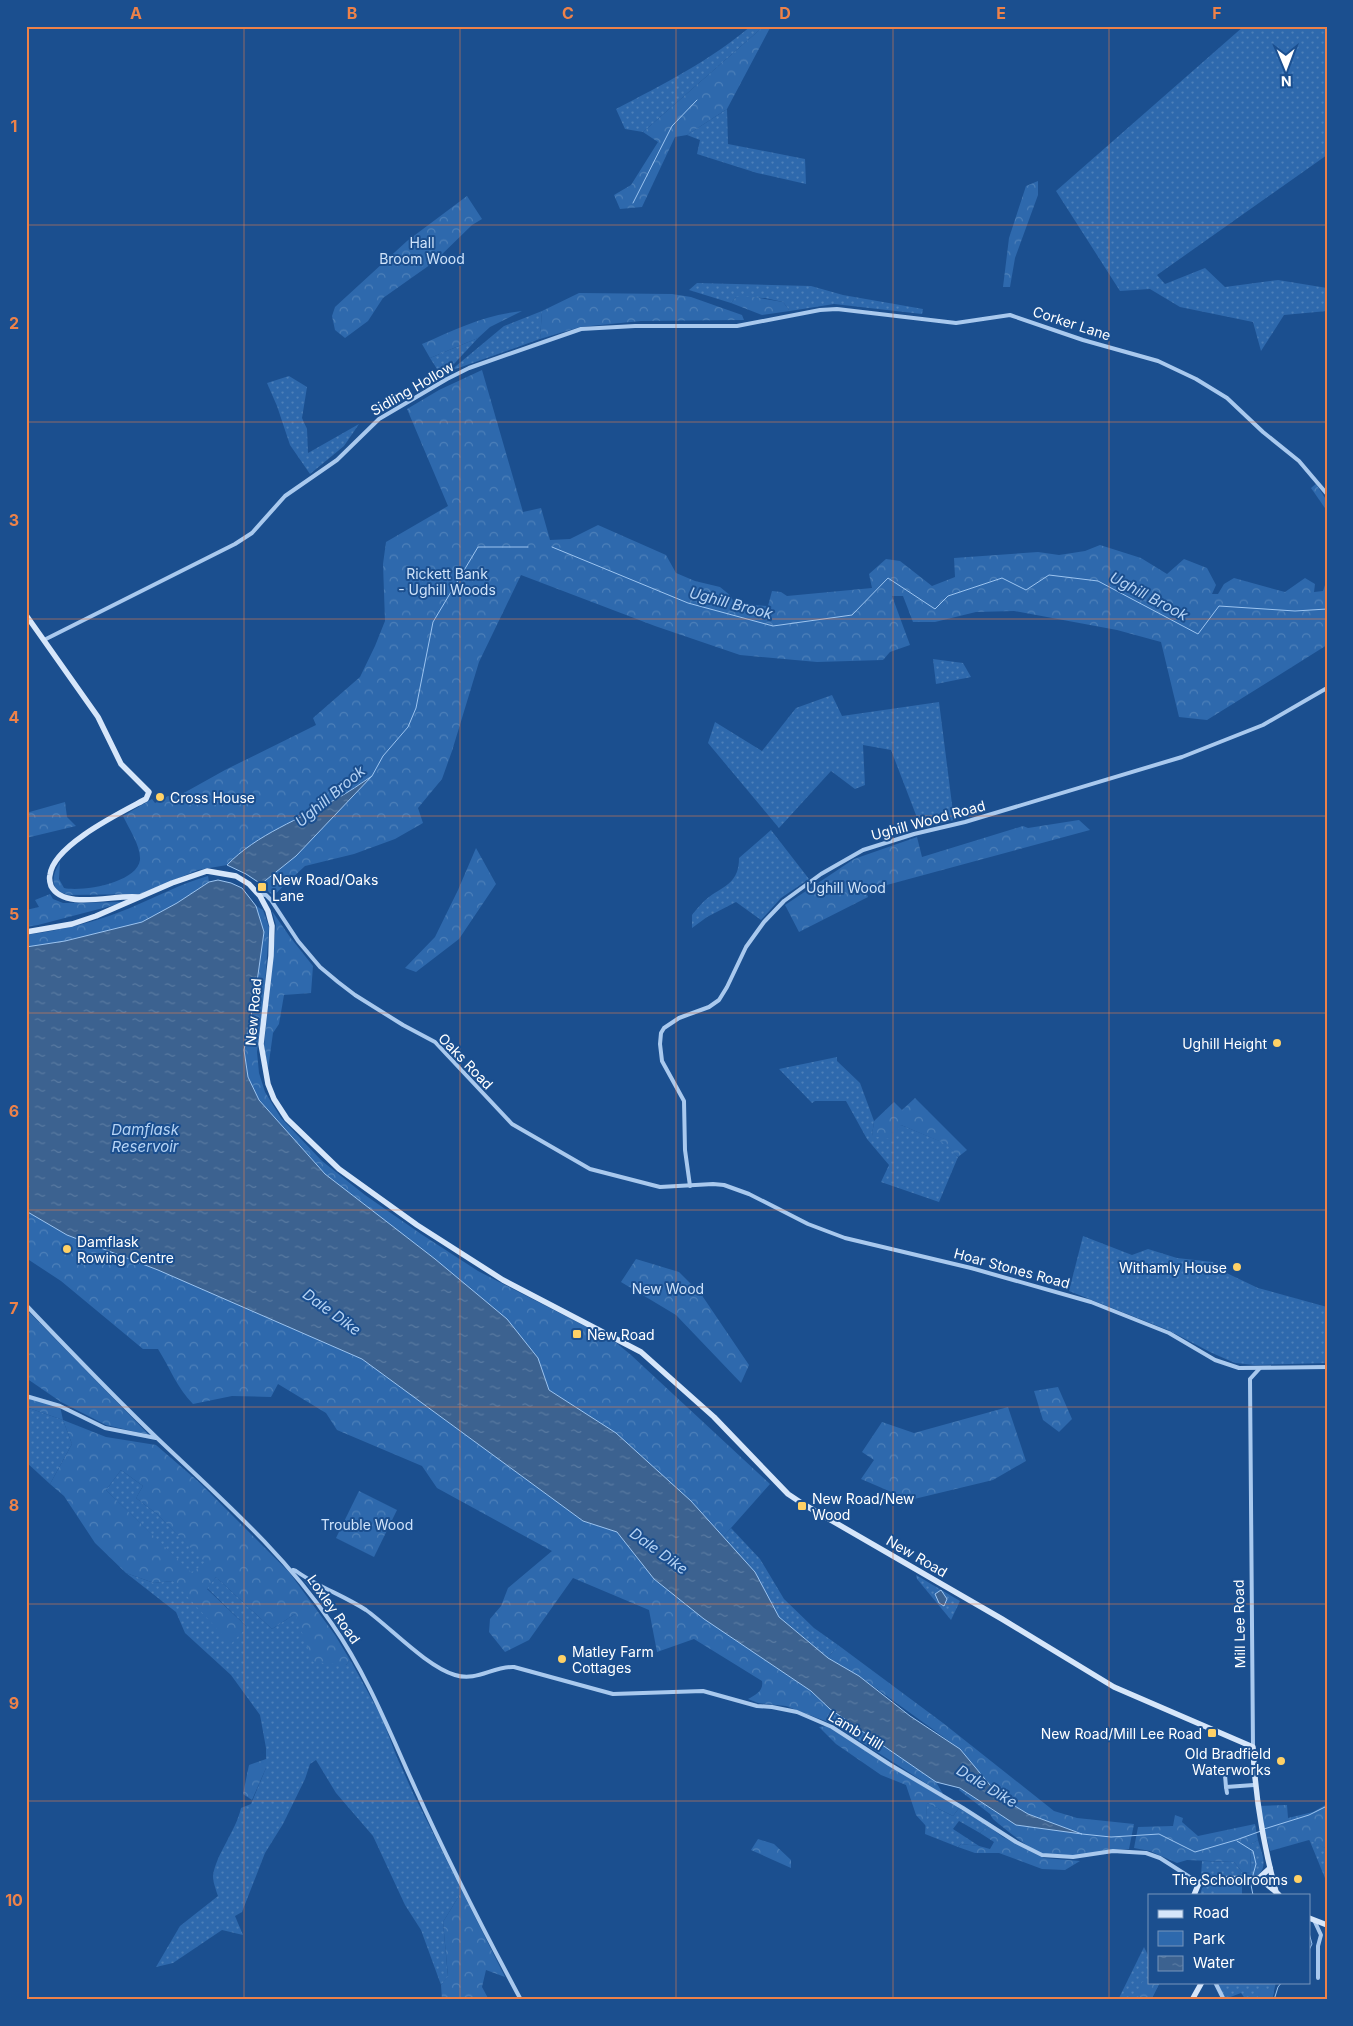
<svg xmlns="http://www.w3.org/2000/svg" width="1353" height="2026" viewBox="0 0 1353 2026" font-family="Inter,sans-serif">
  <defs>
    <pattern id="green-dots" width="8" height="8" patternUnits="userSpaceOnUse" patternTransform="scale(1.25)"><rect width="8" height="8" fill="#2e69ad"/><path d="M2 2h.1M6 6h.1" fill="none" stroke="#4d80b9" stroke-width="1.8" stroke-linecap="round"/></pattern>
    <pattern id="forest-crowns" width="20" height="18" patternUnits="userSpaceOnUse" patternTransform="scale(1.25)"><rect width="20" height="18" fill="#2e69ad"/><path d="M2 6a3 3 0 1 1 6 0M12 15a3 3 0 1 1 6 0" fill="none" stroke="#4d80b9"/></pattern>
    <pattern id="water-ripples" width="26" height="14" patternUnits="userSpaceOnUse" patternTransform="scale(1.25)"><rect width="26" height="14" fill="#3c6290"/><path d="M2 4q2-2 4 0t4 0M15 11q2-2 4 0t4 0" fill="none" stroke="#597aa1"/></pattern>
  </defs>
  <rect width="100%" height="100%" fill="#1b4f8f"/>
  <g fill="url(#green-dots)">
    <path d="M751 26H764L643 132 625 129 616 109C662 85 711 60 751 26Z"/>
    <polygon points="1244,26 1327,26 1327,155 1157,275 1165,284 1205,268 1225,287 1278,280 1327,288 1327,311 1284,315 1261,351 1253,322 1180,307 1150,289 1120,291 1056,191"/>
    <polygon points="727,109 728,144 805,159 806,184 757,173 697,154 700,140 687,135"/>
    <polygon points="697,283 811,286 843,295 923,309 922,314 834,304 790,311 783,302 765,298 736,297 731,303 689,290"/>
    <polygon points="542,311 540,339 450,371 504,326"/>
    <polygon points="478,338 442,377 430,358"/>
    <polygon points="289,376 307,387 302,418 307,429 308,453 359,424 344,446 310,474 290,445 277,406 267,383"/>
    <polygon points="933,659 963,663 971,677 936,684"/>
    <polygon points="832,695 842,716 939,702 954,820 921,828 891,750 863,745 865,785 855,789 831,771 779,828 708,743 715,722 762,751 796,708"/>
    <path d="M771 830 809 879 781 898 761 920 736 902 707 917 692 928V915C697 909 702 902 709 897 726 885 739 882 739 858Z"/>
    <polygon points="837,1057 837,1061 860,1083 874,1121 872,1136 901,1125 947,1144 958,1157 939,1202 881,1182 889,1165 867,1139 846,1101 815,1101 812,1103 779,1069"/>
    <polygon points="1083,1236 1132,1255 1148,1249 1177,1258 1213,1262 1214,1267 1258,1288 1327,1307 1327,1363 1255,1365 1235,1363 1212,1353 1168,1330 1069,1291"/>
    <polygon points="26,1407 63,1420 72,1444 50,1484 26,1462"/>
    <polygon points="121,1470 143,1486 136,1498 157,1514 206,1562 192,1574 106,1490"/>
    <polygon points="731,1528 760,1559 784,1599 814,1628 838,1645 828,1658 779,1617 755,1572 723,1537"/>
    <path d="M126 1573 154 1583 173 1581 247 1627 207 1588 216 1577 272 1629 295 1614 346 1665 350 1660 352 1663 382 1718 396 1755 413 1793 462 1891 443 1922 448 1977 441 1985 421 1930 405 1905 373 1836 336 1793 316 1760 310 1764 305 1779 283 1824 265 1853 242 1912 235 1916 243 1935 222 1930 173 1963 156 1967 180 1926 218 1896C216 1890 213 1882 213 1876 216 1854 236 1831 241 1808L251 1804 266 1768V1748L260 1715 231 1675 185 1633 176 1612Z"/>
    <polygon points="916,1575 960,1601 951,1620 917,1579"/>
    <polygon points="927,1803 953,1816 959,1808 988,1826 980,1833 959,1821 953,1829 979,1846 961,1844 958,1847 925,1834"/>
    <polygon points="1309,1839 1327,1849 1327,1883"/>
    <path d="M1258 1840C1261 1852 1269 1866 1258 1875L1201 1876 1202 1861 1234 1862 1243 1873 1250 1872 1251 1844Z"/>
    <polygon points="1208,1884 1216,1884 1216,1895 1200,1895 1202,1888"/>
    <polygon points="1144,1947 1149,1957 1149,1982 1160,1982 1151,2000 1118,2000"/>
    <polygon points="1217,1982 1276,1982 1272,2000 1246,2000 1241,1993 1225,1999 1221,1994"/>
  </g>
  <g fill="url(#forest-crowns)" fill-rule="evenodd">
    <polygon points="764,26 771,26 727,109 687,135 675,137 642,207 620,209 614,195 631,185 658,142 643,132"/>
    <polygon points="1038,181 1038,195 1015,258 1010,287 1003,287 1009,238 1026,186"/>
    <polygon points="467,196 482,219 472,225 434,262 383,298 368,321 345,338 335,330 332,316 335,307 407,241"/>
    <polygon points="579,293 672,294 691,297 742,315 744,320 641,321 580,327 540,339 542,311"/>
    <polygon points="736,297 753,297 783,302 790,311 762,315 731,303"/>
    <path d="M522 311 490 327 478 338 430 358 422 344C456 329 484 315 522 311Z"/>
    <path d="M482 370 523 512 541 508 550 540 570 539 598 525 666 555 676 573 695 581 720 587 731 596 734 604 768 606 772 591 781 592 787 596 872 588 869 574 886 559 900 561 932 586 955 577 954 558 1038 552 1059 555 1085 551 1100 545 1141 558 1167 574 1184 559 1207 568 1216 585 1212 594H1218L1224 584 1234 578 1285 592 1305 578 1315 584 1314 592 1323 591 1327 579V645L1207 720 1179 717 1161 642 1117 630 1014 611 976 612 935 622H913L903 596H892L910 645 890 652 883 660 817 662 740 655 655 626 521 575 479 662 452 751 442 779 418 808 423 823 395 839 354 854 305 866 273 896 261 884 296 856 370 778 337 799 272 833 236 856 227 865 198 870 140 894 68 895 58 891C50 882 54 872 60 862L59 879 64 888C82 892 137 883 140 860 141 846 129 829 123 816L152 799 155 803 168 796 171 797 182 794 225 770 316 725 313 718 360 677 375 646 385 621 383 564 386 542 448 506 407 409 439 390Z"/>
    <polygon points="1316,484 1327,501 1327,511 1311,488"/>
    <polygon points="65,802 67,817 76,826 26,838 26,813"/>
    <polygon points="1079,820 1090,830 872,889 866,892 868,897 799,932 785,905 854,859 917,837 922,857 1023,826 1028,828"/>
    <polygon points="476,848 496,884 459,939 416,972 405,968 435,937 458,890"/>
    <path d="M208 876 209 882 177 903 142 922 65 941 26 947V935C62 930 96 922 130 908 156 897 180 884 208 876Z"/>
    <polygon points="50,894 53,899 63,903 126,902 38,925 26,927 26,910 39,907 35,900"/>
    <polygon points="256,906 263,910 269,927 264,998 257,1052 259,1073 265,1092 281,1118 322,1161 365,1195 421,1234 478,1271 614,1341 631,1355 770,1484 723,1537 691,1501 616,1433 549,1390 538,1358 507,1319 435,1259 325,1174 259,1100 248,1077 244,1050 255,996 264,932"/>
    <polygon points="272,911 290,937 313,966 311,993 284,995 279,1024 273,1033 268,1069 264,1046 276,925"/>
    <polygon points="915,1098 967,1150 958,1157 946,1144 901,1125 891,1139 872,1136 874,1121 894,1102 902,1110"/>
    <path d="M26 1211 67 1235 158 1270 362 1359 583 1521 617 1532 654 1579 704 1619 811 1691 830 1709 936 1782 943 1794 833 1724 786 1706 758 1703 748 1699C755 1695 764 1691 762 1681L694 1639 657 1652 649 1610 573 1578 529 1640 505 1652 489 1632 490 1619 501 1606 508 1588 552 1551 437 1488 422 1466 337 1430 326 1413 278 1384 271 1397 232 1396 193 1404C177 1388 170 1368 158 1349H143L61 1281 26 1258Z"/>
    <polygon points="636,1259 679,1272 701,1294 749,1365 741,1383 676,1315 621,1282"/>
    <polygon points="26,1309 149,1435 106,1425 61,1402 26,1378"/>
    <polygon points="1058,1387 1072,1419 1059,1432 1043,1420 1034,1391"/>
    <path d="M26 1396 60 1406 63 1420 106 1437 156 1445 200 1483 289 1572 335 1635 350 1660 346 1665 313 1662 295 1614 272 1629 216 1577 207 1589 247 1627 231 1644 173 1581 154 1583 126 1573 95 1543 64 1496 50 1484 72 1444 63 1420 26 1407ZM121 1470 143 1486 136 1498 157 1514 205 1562 192 1573 106 1490Z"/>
    <polygon points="1008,1407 1026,1461 993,1480 910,1500 861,1479 874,1460 862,1452 882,1422 914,1433"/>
    <polygon points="359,1491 397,1510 374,1557 336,1538"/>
    <polygon points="304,1581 331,1596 324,1604"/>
    <path d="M838 1645 943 1723 1054 1811 1077 1818 1134 1824 1129 1849C1103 1848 1068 1861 1044 1855 1036 1854 1001 1826 993 1819L990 1814 959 1790 960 1788 1016 1825 1079 1833 1028 1814 1000 1797 960 1749 859 1676 828 1658Z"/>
    <polygon points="827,1726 881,1761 959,1808 953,1816 927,1803 926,1826 916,1815 906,1785 881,1775 836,1744 819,1727"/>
    <polygon points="266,1759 266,1768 252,1800 243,1794 249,1765"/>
    <polygon points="1327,1804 1327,1849 1309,1840 1270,1851 1259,1806 1287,1805 1288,1818 1313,1812"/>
    <polygon points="1175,1815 1183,1818 1182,1822 1198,1836 1255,1824 1258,1840 1251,1844 1250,1872 1243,1873 1234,1862 1187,1860 1177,1863 1150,1851 1134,1848 1138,1827 1173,1826"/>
    <polygon points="988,1826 1003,1837 1044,1858 1080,1861 1065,1870 1042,1869 999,1853 975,1853 958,1847 961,1844 979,1846 990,1849 994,1842 980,1833"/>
    <polygon points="758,1839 774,1844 791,1860 791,1868 751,1850"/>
    <polygon points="462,1891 505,1977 486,1970 482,1987 489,2000 442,2000 441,1985 448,1976 443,1922"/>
    <polygon points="1149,1980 1149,1982 1160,1982 1151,2000 1139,2000 1142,1982"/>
  </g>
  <g fill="#2e69ad">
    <rect x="1216" y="1884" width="26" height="11"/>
    <polygon points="1262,1987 1274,1992 1272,2000 1257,2000"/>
  </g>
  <g fill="url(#water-ripples)" stroke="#9cc4f0">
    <path d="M372 776 296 856 261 884 246 874 227 865C257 834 300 819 336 799 349 792 360 784 372 776Z"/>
    <polygon points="218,880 231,883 242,888 256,906 264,932 255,996 244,1050 248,1077 259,1100 325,1174 435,1259 507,1319 538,1358 549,1390 616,1433 691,1501 755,1572 779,1617 828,1658 859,1676 910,1716 960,1749 1000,1797 1028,1814 1082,1834 1016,1825 960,1788 936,1782 830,1709 811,1691 704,1619 654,1579 617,1532 583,1521 362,1359 158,1270 67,1235 26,1211 26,947 65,941 142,922 177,903 209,882"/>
    <polygon points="941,1590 947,1599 944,1606 939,1603 935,1594"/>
  </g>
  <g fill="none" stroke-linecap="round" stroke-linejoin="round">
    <g stroke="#9cc4f0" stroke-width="1">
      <polyline points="633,203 672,126 697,100"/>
      <polyline points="552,547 688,603 773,626 852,615 888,578 935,609 948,596 1002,578 1026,590 1049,575 1098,581 1198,634 1219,606 1295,611 1327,609"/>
      <polyline points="372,776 383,756 408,727 416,708 433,622 478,547 528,547"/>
      <polyline points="1264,1829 1309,1815 1327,1806"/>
      <polyline points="1082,1834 1111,1837 1159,1834 1195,1852 1236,1840 1261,1831"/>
      <polyline points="1237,1841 1253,1851 1256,1864 1253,1875"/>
      <polyline points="1252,1881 1251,1885 1253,1895"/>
      <polyline points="1309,1933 1312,1944 1309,1950"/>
      <polyline points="1274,2000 1278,1987 1282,1982"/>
    </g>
    <g stroke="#a9c9ee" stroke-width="4">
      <polyline points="44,640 235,544 252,533 285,496 337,460 379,419 447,379 469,368 581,329 635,326 737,326 820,310 837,309 956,323 1010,315 1083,340 1158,361 1196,379 1227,398 1263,432 1299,461 1327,494"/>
      <polyline points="258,894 266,895 271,900 298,941 320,967 338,982 355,995 403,1025 435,1042 512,1124 590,1169 660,1187 713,1184 724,1185 749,1194 808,1224 845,1238 971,1268 1091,1302 1169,1333 1215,1360 1239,1368 1327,1367"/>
      <polyline points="690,1186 685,1150 684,1101 662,1061 660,1044 661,1033 664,1028 679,1018 709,1007 719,1000 727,987 746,947 764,922 784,901 821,874 863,850 914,834 965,822 1182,757 1263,725 1327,688"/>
      <path d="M26 1305C69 1350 112 1395 157 1438 220 1498 283 1552 332 1624 368 1676 390 1733 416 1790 448 1861 484 1931 521 2000"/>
      <polyline points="26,1396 60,1406 105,1428 156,1438"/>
      <path d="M293 1570 296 1571C318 1587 343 1595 366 1610 391 1628 426 1666 455 1675 477 1682 493 1666 514 1667L613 1694 703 1691 757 1706 772 1707 797 1712 832 1727 889 1764 963 1808 1016 1842 1042 1855 1073 1857 1113 1851 1146 1853 1160 1858 1199 1883"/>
      <polyline points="1253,1747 1250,1379 1260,1368"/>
      <polyline points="1225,1775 1226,1787"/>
      <polyline points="1227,1793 1226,1787 1254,1785"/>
      <polyline points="1314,1920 1321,1935 1318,1946 1318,1978"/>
      <polyline points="1215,1982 1224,2000"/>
    </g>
    <g stroke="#d6e6fa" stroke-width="5.5">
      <path d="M26 615 98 717 121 764 149 792 146 799C122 812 53 845 50 875 49 878 50 883 51 886 64 911 115 894 138 897"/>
      <path d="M26 932 72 924 96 916 172 883 207 871 236 876 249 884 260 896 268 911 272 926 271 956 261 1044 268 1084 274 1099 287 1119 339 1169 417 1225 503 1280 641 1352 714 1417 788 1494 803 1504 1002 1619 1114 1687 1253 1747C1255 1798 1263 1843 1276 1892L1279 1895"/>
      <polyline points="1259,1878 1276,1892"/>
      <polyline points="1194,1895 1199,1883 1205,1879 1259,1878 1270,1868"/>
      <polyline points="1309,1918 1327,1925"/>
      <polyline points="1192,2000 1202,1982"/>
    </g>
  </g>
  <path fill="none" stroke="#ee8249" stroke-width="1" stroke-opacity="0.55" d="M244 26V2000M460 26V2000M676 26V2000M893 26V2000M1109 26V2000M26 225H1327M26 422H1327M26 619H1327M26 816H1327M26 1013H1327M26 1210H1327M26 1407H1327M26 1604H1327M26 1801H1327"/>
  <g fill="#ffd166" stroke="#1b4f8f" stroke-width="2">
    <circle cx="160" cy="797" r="5"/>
    <rect x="257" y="882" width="10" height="10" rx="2.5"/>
    <circle cx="1277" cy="1043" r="5"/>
    <circle cx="67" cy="1249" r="5"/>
    <circle cx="1237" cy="1267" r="5"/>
    <rect x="572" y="1329" width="10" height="10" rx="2.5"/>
    <rect x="797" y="1501" width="10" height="10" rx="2.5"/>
    <circle cx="562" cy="1659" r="5"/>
    <rect x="1207" y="1728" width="10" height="10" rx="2.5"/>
    <circle cx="1281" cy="1761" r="5"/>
    <circle cx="1298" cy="1879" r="5"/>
  </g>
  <g text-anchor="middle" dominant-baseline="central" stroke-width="4" stroke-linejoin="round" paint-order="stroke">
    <g font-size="14" fill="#cfe3fa" stroke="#1b4f8f">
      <text x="422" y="242">Hall<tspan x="422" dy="16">Broom Wood</tspan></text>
      <text x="447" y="573">Rickett Bank<tspan x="447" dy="16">- Ughill Woods</tspan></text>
      <text x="846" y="887">Ughill Wood</text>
      <text x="668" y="1288">New Wood</text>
      <text x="367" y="1524">Trouble Wood</text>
    </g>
    <g font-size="14" fill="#fff" stroke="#1b4f8f">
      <text transform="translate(1072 323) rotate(18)">Corker Lane</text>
      <text transform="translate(412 388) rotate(-30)">Sidling Hollow</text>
      <text transform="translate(928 820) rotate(-15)">Ughill Wood Road</text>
      <text transform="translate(253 1012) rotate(-85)">New Road</text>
      <text transform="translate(466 1061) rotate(46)">Oaks Road</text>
      <text transform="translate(1012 1268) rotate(15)">Hoar Stones Road</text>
      <text transform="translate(917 1556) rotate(30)">New Road</text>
      <text transform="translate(334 1609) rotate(55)">Loxley Road</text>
      <text transform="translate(1239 1624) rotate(-91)">Mill Lee Road</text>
      <text transform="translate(856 1730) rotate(31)">Lamb Hill</text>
    </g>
    <g font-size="14" fill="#fff" stroke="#1b4f8f" text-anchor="start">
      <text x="170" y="797">Cross House</text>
      <text x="272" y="879">New Road/Oaks<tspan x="272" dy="16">Lane</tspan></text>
      <text x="1267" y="1043" text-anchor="end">Ughill Height</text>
      <text x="77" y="1241">Damflask<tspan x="77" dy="16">Rowing Centre</tspan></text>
      <text x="1227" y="1267" text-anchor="end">Withamly House</text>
      <text x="587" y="1334">New Road</text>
      <text x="812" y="1498">New Road/New<tspan x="812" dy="16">Wood</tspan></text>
      <text x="572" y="1651">Matley Farm<tspan x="572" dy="16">Cottages</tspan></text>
      <text x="1202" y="1733" text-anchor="end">New Road/Mill Lee Road</text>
      <text x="1271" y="1753" text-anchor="end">Old Bradfield<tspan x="1271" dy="16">Waterworks</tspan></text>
      <text x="1288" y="1879" text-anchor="end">The Schoolrooms</text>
    </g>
    <g font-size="15" font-style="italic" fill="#b5d3f5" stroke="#1b4f8f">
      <text transform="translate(1149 596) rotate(28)">Ughill Brook</text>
      <text transform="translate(731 603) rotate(15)">Ughill Brook</text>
      <text transform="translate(330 796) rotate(-40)">Ughill Brook</text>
      <text x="145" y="1129">Damflask<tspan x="145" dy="17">Reservoir</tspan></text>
      <text transform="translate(332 1312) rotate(36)">Dale Dike</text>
      <text transform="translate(659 1551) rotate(36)">Dale Dike</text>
      <text transform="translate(987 1786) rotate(31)">Dale Dike</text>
    </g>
  </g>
  <rect width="1353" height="2026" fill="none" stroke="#1b4f8f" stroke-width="55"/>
  <rect x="1148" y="1894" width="162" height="90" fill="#1b4f8f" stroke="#7695bc"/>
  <rect x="1158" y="1910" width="25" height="8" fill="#d6e6fa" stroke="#7695bc"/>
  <text x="1193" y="1918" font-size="15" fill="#ffffff">Road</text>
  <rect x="1158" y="1931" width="25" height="15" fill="#2e69ad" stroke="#7695bc"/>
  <text x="1193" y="1944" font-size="15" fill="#ffffff">Park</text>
  <rect x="1158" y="1956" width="25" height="15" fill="url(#water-ripples)" stroke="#7695bc"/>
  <text x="1193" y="1968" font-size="15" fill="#ffffff">Water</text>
  <g transform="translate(1286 68) rotate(179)" stroke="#1b4f8f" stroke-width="4" paint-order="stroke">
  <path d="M0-4L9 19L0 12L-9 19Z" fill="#ffffff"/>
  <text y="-8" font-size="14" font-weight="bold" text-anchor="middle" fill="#ffffff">N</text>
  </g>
  <rect x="28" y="28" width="1298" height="1970" fill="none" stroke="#ee8249" stroke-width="2"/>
  <g font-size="16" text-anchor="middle" font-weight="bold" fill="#ee8249">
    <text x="136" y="19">A</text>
    <text x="352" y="19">B</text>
    <text x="568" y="19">C</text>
    <text x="785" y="19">D</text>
    <text x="1001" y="19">E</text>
    <text x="1217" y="19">F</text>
    <text x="14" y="132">1</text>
    <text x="14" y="329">2</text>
    <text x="14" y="526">3</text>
    <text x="14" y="723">4</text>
    <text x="14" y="920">5</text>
    <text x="14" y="1117">6</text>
    <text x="14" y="1314">7</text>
    <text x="14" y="1511">8</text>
    <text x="14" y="1709">9</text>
    <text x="14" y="1906">10</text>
  </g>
</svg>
